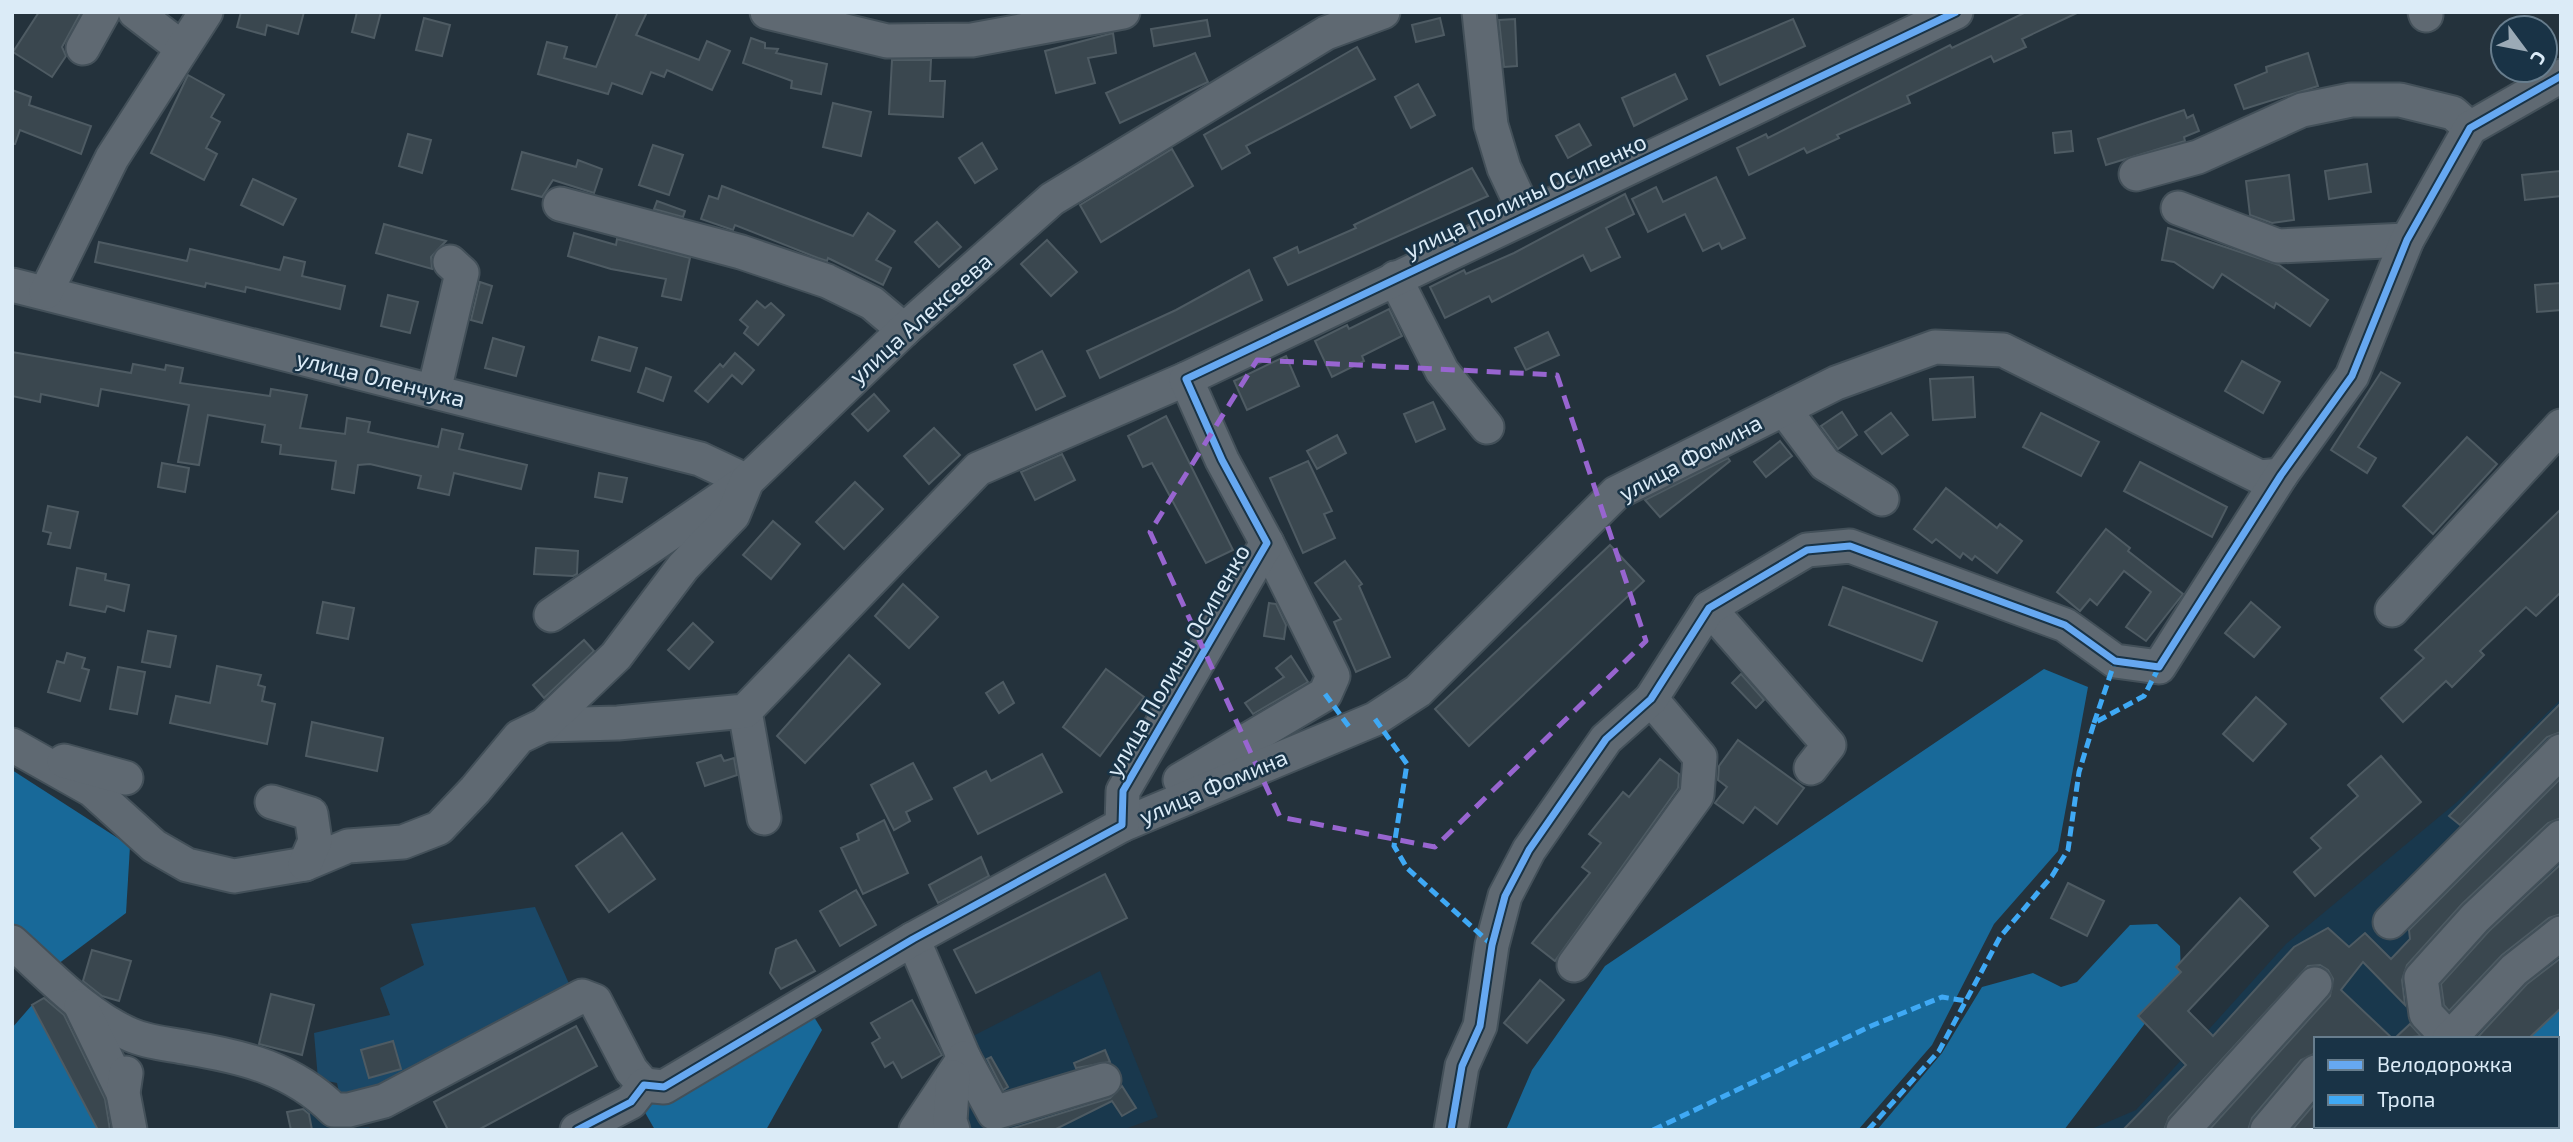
<svg xmlns="http://www.w3.org/2000/svg" width="2573" height="1142" viewBox="0 0 2573 1142" font-family="'Exo 2',sans-serif">
  <rect width="100%" height="100%" fill="#24323c"/>
  <g fill="#19384d">
    <polygon points="2561,699 2561,1008 2528,1039 2316,1039 2316,1126 2466,1126 2468,1130 2089,1130 2136,1110 2286,944 2457,802"/>
    <polygon points="1100,971 1158,1117 1122,1130 962,1130 958,1121 973,1036"/>
    <polygon points="308,1108 334,1129 369,1127 370,1130 291,1130 287,1112"/>
  </g>
  <polygon fill="#1b4867" points="535,907 574,995 415,1076 341,1101 337,1083 318,1079 314,1033 390,1015 380,988 424,965 411,924"/>
  <g fill="#186999">
    <polygon points="2044,669 2088,687 2058,851 1994,924 1932,1045 1858,1130 1506,1130 1532,1070 1605,966"/>
    <polygon points="12,770 130,846 126,913 58,964 12,925"/>
    <polygon points="2157,924 2180,946 2181,976 2064,1130 1877,1130 1942,1053 1982,987 2033,973 2061,987 2077,982 2130,925"/>
    <polygon points="32,1005 98,1130 12,1130 12,1028"/>
    <polygon points="2561,1008 2561,1130 2468,1130 2466,1126 2557,1126 2557,1039 2528,1039"/>
    <polygon points="811,1012 822,1030 766,1130 655,1130 643,1109"/>
  </g>
  <g fill="#3a474f" stroke="#4e5b63" stroke-width="2">
    <polygon points="39,12 81,12 62,47 66,56 52,77 13,52"/>
    <polygon points="241,12 304,12 298,34 267,25 265,35 237,27"/>
    <polygon points="357,12 381,12 374,38 352,32"/>
    <polygon points="618,12 647,12 636,35 699,60 707,41 730,51 712,90 667,70 664,77 651,72 642,94 612,83 608,94 538,74 547,42 567,47 564,58 596,67"/>
    <polygon points="2026,12 2079,12 2022,39 2026,47 1994,62 1991,56 1907,96 1910,103 1837,135 1839,138 1807,153 1804,148 1749,175 1737,148 1766,134 1768,138 1950,45 1952,48"/>
    <polygon points="424,18 450,25 442,56 416,50"/>
    <polygon points="1440,18 1444,35 1416,42 1412,25"/>
    <polygon points="1515,19 1517,66 1504,67 1499,20"/>
    <polygon points="1793,19 1805,46 1720,85 1707,56"/>
    <polygon points="1207,20 1210,36 1154,46 1151,29"/>
    <polygon points="1113,33 1116,53 1088,58 1095,83 1056,93 1045,51"/>
    <polygon points="751,38 765,43 765,48 778,49 776,53 827,64 821,94 791,88 792,81 743,63"/>
    <polygon points="1357,47 1375,79 1246,146 1250,153 1222,169 1204,135"/>
    <polygon points="1195,53 1208,82 1120,123 1106,93"/>
    <polygon points="2308,53 2318,86 2244,109 2235,85 2267,72 2266,67"/>
    <polygon points="892,60 931,60 930,81 945,81 943,117 889,114"/>
    <polygon points="1675,74 1687,99 1634,126 1622,98"/>
    <polygon points="188,75 224,95 211,117 220,122 206,148 217,154 204,180 151,153"/>
    <polygon points="1418,84 1435,115 1411,128 1395,97"/>
    <polygon points="12,90 31,97 29,105 91,126 81,154 20,130 15,144 12,144"/>
    <polygon points="833,103 871,112 861,156 823,147"/>
    <polygon points="2184,110 2187,118 2193,115 2199,131 2184,137 2185,141 2106,165 2098,139"/>
    <polygon points="1579,124 1591,145 1568,158 1556,136"/>
    <polygon points="2071,131 2073,151 2055,153 2053,133"/>
    <polygon points="408,134 431,140 422,173 399,166"/>
    <polygon points="982,143 997,169 975,183 959,158"/>
    <polygon points="653,145 683,155 669,195 639,185"/>
    <polygon points="1172,149 1193,186 1101,242 1080,205"/>
    <polygon points="522,152 576,167 578,160 602,169 594,193 553,180 542,197 512,189"/>
    <polygon points="2367,164 2371,192 2329,199 2325,171"/>
    <polygon points="1472,168 1488,196 1288,285 1274,258 1297,247 1299,253 1356,228 1354,225"/>
    <polygon points="2560,171 2561,196 2525,200 2522,175"/>
    <polygon points="2289,175 2294,220 2272,223 2250,215 2246,181"/>
    <polygon points="1716,177 1745,238 1722,249 1719,243 1703,251 1685,214 1648,232 1632,199 1656,187 1663,202"/>
    <polygon points="253,179 296,199 283,225 241,205"/>
    <polygon points="722,186 853,236 868,213 895,231 876,260 891,268 883,285 828,258 827,261 818,258 735,225 733,230 701,219 709,196 718,199"/>
    <polygon points="1625,194 1634,214 1606,228 1620,257 1591,271 1583,255 1492,302 1489,296 1445,318 1430,287 1464,270 1466,274 1514,253"/>
    <polygon points="657,201 685,211 683,217 654,209"/>
    <polygon points="937,222 961,247 939,267 915,242"/>
    <polygon points="384,224 446,241 431,257 432,269 376,253"/>
    <polygon points="2168,228 2279,265 2328,300 2310,326 2276,303 2274,308 2222,274 2213,288 2174,262 2162,260"/>
    <polygon points="574,233 616,245 617,239 690,258 681,300 662,296 666,279 611,269 568,256"/>
    <polygon points="1047,240 1077,272 1051,296 1021,264"/>
    <polygon points="99,242 187,261 190,249 280,270 284,257 305,262 302,276 345,286 340,309 246,287 245,292 206,283 205,287 95,262"/>
    <polygon points="1249,270 1262,300 1100,378 1087,351 1176,310"/>
    <polygon points="480,282 492,286 482,323 471,320"/>
    <polygon points="2561,283 2561,310 2537,312 2535,285"/>
    <polygon points="388,295 418,302 410,333 381,326"/>
    <polygon points="757,301 765,308 771,303 784,315 758,345 744,333 748,327 740,320"/>
    <polygon points="1389,309 1402,336 1362,356 1364,361 1332,377 1315,341 1347,325 1349,329"/>
    <polygon points="1548,332 1559,355 1526,370 1515,348"/>
    <polygon points="599,337 637,348 630,371 592,360"/>
    <polygon points="493,338 524,347 516,376 485,368"/>
    <polygon points="1042,351 1065,396 1036,410 1014,365"/>
    <polygon points="12,352 131,373 133,364 165,370 166,365 183,368 180,383 270,396 271,389 307,395 300,428 345,434 347,418 370,422 368,432 438,447 442,429 463,434 459,449 527,465 521,489 454,473 449,495 418,488 421,476 370,464 358,465 354,493 332,489 336,461 280,454 281,445 262,442 265,425 208,415 199,465 178,462 189,405 101,389 98,406 41,394 40,402 12,396"/>
    <polygon points="735,353 754,370 742,384 732,375 708,402 695,391 720,364 723,367"/>
    <polygon points="1286,356 1299,386 1247,410 1234,381"/>
    <polygon points="2242,361 2280,382 2263,413 2225,391"/>
    <polygon points="646,368 671,377 663,401 638,392"/>
    <polygon points="2381,372 2400,383 2358,447 2376,458 2367,473 2331,450"/>
    <polygon points="1973,377 1975,417 1933,420 1930,379"/>
    <polygon points="874,394 889,411 868,431 852,414"/>
    <polygon points="1433,402 1445,429 1416,442 1404,414"/>
    <polygon points="1842,412 1857,435 1838,449 1821,426"/>
    <polygon points="1891,413 1908,435 1882,454 1865,432"/>
    <polygon points="2041,413 2099,442 2081,476 2023,447"/>
    <polygon points="1166,416 1233,550 1206,563 1152,463 1143,467 1128,436"/>
    <polygon points="934,428 960,455 929,484 904,456"/>
    <polygon points="1337,435 1346,453 1317,469 1307,451"/>
    <polygon points="2467,437 2497,464 2433,534 2403,506"/>
    <polygon points="1780,441 1792,456 1766,477 1754,462"/>
    <polygon points="1062,454 1075,480 1035,500 1021,472"/>
    <polygon points="1728,458 1730,461 1660,517 1645,500"/>
    <polygon points="1308,461 1332,511 1324,514 1335,538 1303,553 1270,478"/>
    <polygon points="2140,462 2227,507 2212,537 2124,491"/>
    <polygon points="162,463 189,468 185,492 158,487"/>
    <polygon points="599,473 627,478 622,502 595,497"/>
    <polygon points="855,482 883,509 844,549 816,522"/>
    <polygon points="1946,488 1997,528 2000,524 2022,541 1997,573 1975,556 1972,560 1963,553 1960,558 1936,539 1932,543 1914,529"/>
    <polygon points="48,506 78,512 70,548 48,544 51,533 43,531"/>
    <polygon points="2561,509 2561,592 2536,616 2526,607 2480,651 2484,655 2452,687 2446,681 2403,722 2381,698 2424,658 2415,650"/>
    <polygon points="773,521 800,544 771,579 743,555"/>
    <polygon points="2106,529 2130,548 2128,551 2183,594 2146,641 2126,627 2151,592 2124,571 2097,605 2090,599 2080,611 2057,592"/>
    <polygon points="1610,545 1644,581 1469,746 1435,709"/>
    <polygon points="536,548 578,551 577,574 573,576 534,574"/>
    <polygon points="1345,561 1362,584 1359,586 1390,657 1356,672 1334,622 1341,619 1315,583"/>
    <polygon points="77,568 106,574 105,580 129,585 124,611 107,606 105,612 70,605"/>
    <polygon points="903,584 938,617 909,648 875,616"/>
    <polygon points="1843,587 1937,622 1922,661 1829,625"/>
    <polygon points="323,602 354,608 348,639 317,633"/>
    <polygon points="2251,602 2280,627 2254,657 2225,633"/>
    <polygon points="1269,603 1276,604 1286,625 1284,639 1264,636"/>
    <polygon points="693,623 713,642 689,669 668,650"/>
    <polygon points="148,631 176,636 170,667 142,662"/>
    <polygon points="584,640 594,651 544,698 533,685"/>
    <polygon points="67,653 85,658 82,668 89,670 80,701 48,692 57,661 64,663"/>
    <polygon points="849,655 880,684 805,763 777,736"/>
    <polygon points="1291,656 1308,682 1253,714 1245,703 1284,677 1276,668"/>
    <polygon points="217,666 261,675 258,685 265,687 262,701 275,704 267,744 170,723 176,696 210,703"/>
    <polygon points="118,667 145,672 137,714 110,709"/>
    <polygon points="1106,669 1144,697 1100,756 1063,727"/>
    <polygon points="1741,674 1764,700 1756,708 1732,683"/>
    <polygon points="1003,682 1014,703 999,713 986,693"/>
    <polygon points="2256,697 2286,724 2253,761 2223,734"/>
    <polygon points="2561,703 2561,732 2547,737 2460,825 2449,816"/>
    <polygon points="312,722 383,738 377,771 306,756"/>
    <polygon points="1738,740 1804,788 1777,824 1755,807 1743,823 1715,803 1727,787 1718,780 1719,766"/>
    <polygon points="1042,754 1062,792 978,834 954,788 986,771 991,781"/>
    <polygon points="721,755 724,761 734,758 737,775 705,786 697,763"/>
    <polygon points="2381,756 2421,802 2315,896 2294,872 2321,848 2311,838 2358,796 2348,785"/>
    <polygon points="1660,759 1679,774 1678,788 1555,961 1532,943 1590,873 1582,867 1601,843 1589,834 1623,792 1629,797"/>
    <polygon points="913,763 932,799 906,812 910,821 894,830 871,785"/>
    <polygon points="2561,778 2561,818 2548,823 2462,904 2407,965 2402,980 2405,1005 2363,962 2341,990 2393,1039 2316,1039 2316,1053 2301,1060 2252,1118 2248,1130 2209,1130 2330,996 2333,979 2328,970 2320,965 2308,966 2169,1117 2164,1130 2123,1130 2186,1065 2138,1016 2181,972 2176,967 2240,898 2268,926 2188,1011 2213,1036 2294,947 2328,928 2349,947 2365,933 2391,959 2410,939 2409,930"/>
    <polygon points="884,820 908,873 863,894 841,848 859,840 857,834"/>
    <polygon points="622,833 655,879 609,912 576,866"/>
    <polygon points="981,857 989,876 938,903 929,885"/>
    <polygon points="2561,864 2561,914 2549,918 2502,955 2449,1011 2444,1005 2441,984 2489,931"/>
    <polygon points="1105,874 1127,918 976,993 954,950"/>
    <polygon points="2068,883 2104,901 2087,936 2051,918"/>
    <polygon points="856,890 876,925 840,946 820,911"/>
    <polygon points="796,940 815,971 781,989 770,973 776,949"/>
    <polygon points="92,950 131,961 119,1001 102,996 83,981"/>
    <polygon points="2561,958 2561,1008 2528,1039 2476,1039 2527,984"/>
    <polygon points="1540,980 1564,1000 1527,1043 1504,1023"/>
    <polygon points="271,994 314,1005 302,1055 259,1044"/>
    <polygon points="44,998 64,1015 105,1099 110,1130 98,1130 32,1005"/>
    <polygon points="912,1000 942,1055 902,1078 893,1062 885,1067 872,1043 880,1038 871,1023"/>
    <polygon points="2410,1024 2421,1036 2394,1039"/>
    <polygon points="576,1026 597,1066 478,1130 448,1130 434,1102"/>
    <polygon points="393,1041 401,1069 369,1078 361,1050"/>
    <polygon points="1105,1050 1110,1062 1076,1068 1074,1063"/>
    <polygon points="991,1057 1008,1087 1003,1090 987,1059"/>
    <polygon points="1122,1086 1136,1108 1122,1116 1112,1101 1054,1130 1007,1130 1110,1098"/>
    <polygon points="2316,1102 2316,1130 2292,1130"/>
    <polygon points="303,1109 309,1114 312,1130 291,1130 287,1112"/>
  </g>
  <g fill="none" stroke-linecap="round" stroke-linejoin="round">
    <defs>
      <g id="minor">
        <polyline points="135,12 182,48"/>
        <polyline points="767,12 887,41 972,40 1123,12"/>
        <polyline points="1479,12 1491,125 1504,168 1526,215"/>
        <polyline points="2425,12 2426,15"/>
        <polyline points="83,48 103,12"/>
        <polyline points="2136,174 2198,157 2302,110 2351,100 2400,100 2453,113 2470,128"/>
        <polyline points="560,204 741,252 827,281 872,303 904,330"/>
        <polyline points="2178,208 2278,246 2407,240"/>
        <polyline points="1395,278 1442,371 1487,427"/>
        <polyline points="12,285 700,459 747,481"/>
        <polyline points="46,292 112,158 206,12"/>
        <polyline points="434,391 462,273 450,262"/>
        <polyline points="1784,409 1825,464 1882,499"/>
        <polyline points="1709,608 1829,745 1811,768"/>
        <polyline points="2392,610 2561,426"/>
        <polyline points="551,615 745,482"/>
        <polyline points="745,711 764,818"/>
        <polyline points="544,725 618,723 745,711 978,469 1186,379"/>
        <polyline points="12,745 92,790 154,846 187,865 234,876 305,864 348,846 403,842 439,828 475,790 519,737 544,725 616,656 683,567 733,515 747,481 904,330 1052,199 1326,33 1383,12"/>
        <polyline points="64,761 126,778"/>
        <polyline points="1180,780 1325,694 1333,676 1267,543"/>
        <polyline points="272,802 311,814 315,841 305,864"/>
        <polyline points="1122,825 1375,719 1418,691 1616,493 1836,383 1935,347 2003,350 2260,477 2281,475"/>
        <polyline points="2390,922 2561,751"/>
        <polyline points="913,939 964,1058 916,1130"/>
        <path d="M12 942C48 974 86 1016 131 1035 149 1043 170 1044 189 1048 244 1057 293 1069 334 1110H349L384 1101 582 996 595 1001 631 1070 644 1085"/>
        <polyline points="1574,965 1697,795 1700,757 1651,699"/>
        <polyline points="81,1006 123,1093"/>
        <polyline points="2449,1038 2426,1014 2421,978 2475,918 2561,837"/>
        <polyline points="2449,1039 2514,970 2561,933"/>
        <polyline points="964,1058 994,1113 1104,1080"/>
        <polyline points="126,1073 123,1093 130,1130"/>
        <polyline points="577,1130 631,1102 644,1085 664,1087 913,939 1122,825 1123,791 1267,543 1222,460 1186,379 1956,12"/>
        <polyline points="953,1130 950,1121 953,1077"/>
        <polyline points="1451,1130 1462,1066 1480,1026 1492,945 1505,896 1529,850 1606,739 1651,699 1709,608 1807,550 1850,546 2065,625 2115,661 2159,667 2281,475 2352,376 2407,240 2470,128 2561,76"/>
        <polyline points="2183,1130 2315,984"/>
        <polyline points="2267,1130 2316,1072"/>
        <polyline points="2347,1130 2350,1126"/>
        <polyline points="2400,1130 2401,1126"/>
      </g>
    </defs>
    <use href="#minor" stroke="#435059" stroke-width="37"/>
    <use href="#minor" stroke="#5f6972" stroke-width="33"/>
    <g stroke="#3fa9f5" stroke-width="5" stroke-dasharray="10 5" stroke-linecap="butt">
      <polyline points="1325,694 1350,728"/>
      <polyline points="1375,719 1407,764 1394,846 1407,868 1492,945"/>
      <polyline points="2094,723 2115,661"/>
      <polyline points="1653,1130 1871,1026 1942,997 1966,1001"/>
      <polyline points="1868,1130 1939,1051 2000,937 2052,876 2068,850 2079,772 2094,723 2144,696 2159,667"/>
    </g>
    <defs>
      <g id="cycleway">
        <polyline points="577,1130 631,1102 644,1085 664,1087 913,939 1122,825 1123,791 1267,543 1222,460 1186,379 1956,12"/>
        <polyline points="1451,1130 1462,1066 1480,1026 1492,945 1505,896 1529,850 1606,739 1651,699 1709,608 1807,550 1850,546 2065,625 2115,661 2159,667 2281,475 2352,376 2407,240 2470,128 2561,76"/>
      </g>
    </defs>
    <use href="#cycleway" stroke="#193346" stroke-width="11"/>
    <use href="#cycleway" stroke="#66a8f1" stroke-width="7"/>
  </g>
  <path fill="none" stroke="#9865d0" stroke-width="5" stroke-dasharray="14 9" stroke-linejoin="round" d="M1257 360 1557 375 1646 641 1435 847 1280 817 1150 532Z"/>
  <g text-anchor="middle" dominant-baseline="central" stroke-width="5" stroke-linejoin="round" paint-order="stroke">
    <g font-size="23" fill="#dbebf7" stroke="#193346">
      <text transform="translate(1525 195) rotate(-25)">улица Полины Осипенко</text>
      <text transform="translate(920 318) rotate(-42)">улица Алексеева</text>
      <text transform="translate(381 378) rotate(14)">улица Оленчука</text>
      <text transform="translate(1690 457) rotate(-28)">улица Фомина</text>
      <text transform="translate(1177 660) rotate(-60)">улица Полины Осипенко</text>
      <text transform="translate(1213 786) rotate(-23)">улица Фомина</text>
    </g>
  </g>
  <rect width="2573" height="1142" fill="none" stroke="#dbebf7" stroke-width="28"/>
  <rect x="2314" y="1037" width="245" height="91" fill="#193346" stroke="#677d8d" stroke-width="2"/>
  <rect x="2328" y="1060" width="35" height="10" fill="#66a8f1" stroke="#677d8d" stroke-width="2"/>
  <text x="2377" y="1072" font-size="21" fill="#dbebf7">Велодорожка</text>
  <rect x="2328" y="1095" width="35" height="10" fill="#3fa9f5" stroke="#677d8d" stroke-width="2"/>
  <text x="2377" y="1107" font-size="21" fill="#dbebf7">Тропа</text>
  <g transform="translate(2524 49) rotate(122)"><circle r="33" fill="#193346" stroke="#677d8d" stroke-width="2"/>
  <path d="M0-5L12 26L0 18L-12 26Z" fill="#9baab6"/>
  <text y="-10" font-size="19" font-weight="bold" text-anchor="middle" fill="#dbebf7">С</text>
  </g>
</svg>
